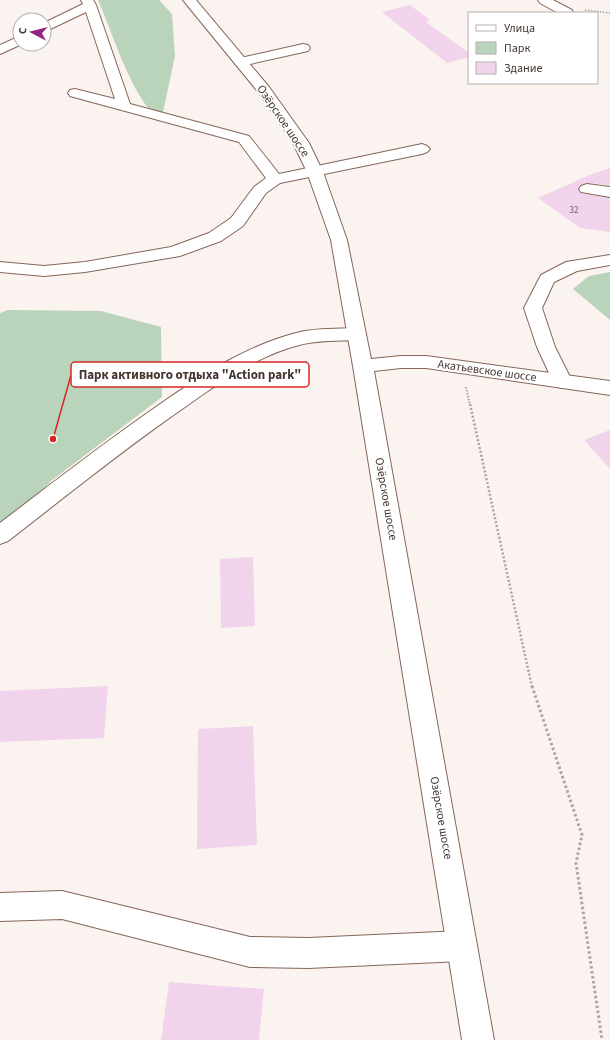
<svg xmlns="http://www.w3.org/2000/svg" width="610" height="1040" viewBox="0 0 610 1040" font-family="'Source Sans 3',sans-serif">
  <rect width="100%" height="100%" fill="#faf3f0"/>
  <g fill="#b9d4bb">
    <path d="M98 0H159L172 14 175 56 163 112H151C126 80 114 37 98 0Z"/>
    <polygon points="610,272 610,320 573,289 589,276"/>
    <polygon points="8,310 101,311 161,327 162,397 51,481 0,536 0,313"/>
  </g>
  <g fill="#f1d4eb">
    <polygon points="410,5 430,20 426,22 469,53 469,57 447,63 382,12"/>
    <polygon points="610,168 610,185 587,183 581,185 578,188 581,193 610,198 610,232 580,228 538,198 592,174"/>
    <polygon points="610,430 610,469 584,440"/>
    <polygon points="253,557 255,626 221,628 220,559"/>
    <polygon points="108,686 104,738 0,742 0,691"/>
    <polygon points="253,726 257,845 197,849 198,729"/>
    <polygon points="169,982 264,989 259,1040 161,1040"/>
  </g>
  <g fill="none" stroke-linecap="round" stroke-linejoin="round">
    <defs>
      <g id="minor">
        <polygon points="81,0 93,0 96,5 130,104 249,136 279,174 422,144 427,146 430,149 427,152 422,154 280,183 266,193 243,226 221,241 180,256 85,272 44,276 0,272 0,262 44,266 85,262 171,247 209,233 231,218 254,187 266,178 239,142 70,96 68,93 70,90 75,89 115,99 86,12 44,32 44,23 83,4"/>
        <polygon points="538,0 553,0 572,10 573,13 558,13 540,3"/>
        <polygon points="20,36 20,44 22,44 0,54 0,45"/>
        <polygon points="303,44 308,45 310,48 308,51 241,66 236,65 234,62 236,59"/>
        <polygon points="587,184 610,187 610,197 581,192 579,189 581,186"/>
        <polygon points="610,255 610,265 577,271 554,282 542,308 555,347 572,381 569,386 562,388 555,386 537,347 524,308 541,275 566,262"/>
        <path d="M357 328 364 330 366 334 364 338 357 340C338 341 318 340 299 345 257 356 220 382 185 407 124 449 66 496 8 541L0 544V523C55 481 109 439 166 400 207 372 250 344 300 332 318 328 338 329 357 328Z"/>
        <polygon points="62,891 250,937 308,938 462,931 472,936 477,946 472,956 462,961 308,968 250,967 62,919 0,921 0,893"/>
      </g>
      <polygon id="major" points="183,0 196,0 269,87 309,143 323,172 347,240 371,359 401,356 426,356 610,381 610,395 426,368 401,368 374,371 494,1040 462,1040 353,366 331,240 307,172 293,143 259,93"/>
    </defs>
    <use href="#minor" stroke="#856658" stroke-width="2"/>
    <use href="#major" stroke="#856658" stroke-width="2"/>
    <polyline stroke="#aea4a0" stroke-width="1.5" stroke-dasharray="1.5 1.5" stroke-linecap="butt" points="585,10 610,13"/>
    <polyline stroke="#aea4a0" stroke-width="2" stroke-dasharray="1.5 1.5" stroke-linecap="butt" points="466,387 470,405"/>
    <polyline stroke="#aea4a0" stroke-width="2.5" stroke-dasharray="2 2" stroke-linecap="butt" points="470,404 532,687"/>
    <polyline stroke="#aea4a0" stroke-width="3" stroke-dasharray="2.5 2.5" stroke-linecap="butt" points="532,686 582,835 576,863 602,1040"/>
    <use href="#minor" fill="#fff" fill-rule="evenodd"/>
    <use href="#major" fill="#fff" fill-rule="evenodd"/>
  </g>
  <g text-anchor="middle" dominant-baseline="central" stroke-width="4" stroke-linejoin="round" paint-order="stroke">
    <g font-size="9" fill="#705e60">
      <text x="574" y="210">32</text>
    </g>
    <g font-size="12" fill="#453731" stroke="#fff">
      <text transform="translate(283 121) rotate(56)">Озёрское шоссе</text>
      <text transform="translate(487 371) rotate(8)">Акатьевское шоссе</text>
      <text transform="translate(386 499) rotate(80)">Озёрское шоссе</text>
      <text transform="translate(441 818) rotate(80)">Озёрское шоссе</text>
    </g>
  </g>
  <path fill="none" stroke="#d62828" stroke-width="1.5" d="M53 439L71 375"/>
  <circle fill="#d62828" stroke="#fff" stroke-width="1.5" cx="53" cy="439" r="4"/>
  <rect fill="#fff" stroke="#d62828" stroke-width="1.5" x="71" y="362" width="238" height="25" rx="4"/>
  <g font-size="13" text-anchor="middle" font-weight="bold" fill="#453731">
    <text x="190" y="379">Парк активного отдыха "Action park"</text>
  </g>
  <rect x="468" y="12" width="130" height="72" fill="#ffffff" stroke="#b5afad"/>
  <rect x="476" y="25" width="20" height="6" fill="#ffffff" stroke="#b5afad"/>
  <text x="504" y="32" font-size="12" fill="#453731">Улица</text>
  <rect x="476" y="42" width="20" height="12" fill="#b9d4bb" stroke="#b5afad"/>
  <text x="504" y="52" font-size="12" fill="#453731">Парк</text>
  <rect x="476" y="62" width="20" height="12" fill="#f1d4eb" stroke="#b5afad"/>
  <text x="504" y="72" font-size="12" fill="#453731">Здание</text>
  <g transform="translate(32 32) rotate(277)"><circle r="19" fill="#ffffff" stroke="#b5afad"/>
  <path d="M0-3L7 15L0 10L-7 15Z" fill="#952585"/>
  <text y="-6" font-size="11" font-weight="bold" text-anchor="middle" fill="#453731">С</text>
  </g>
</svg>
